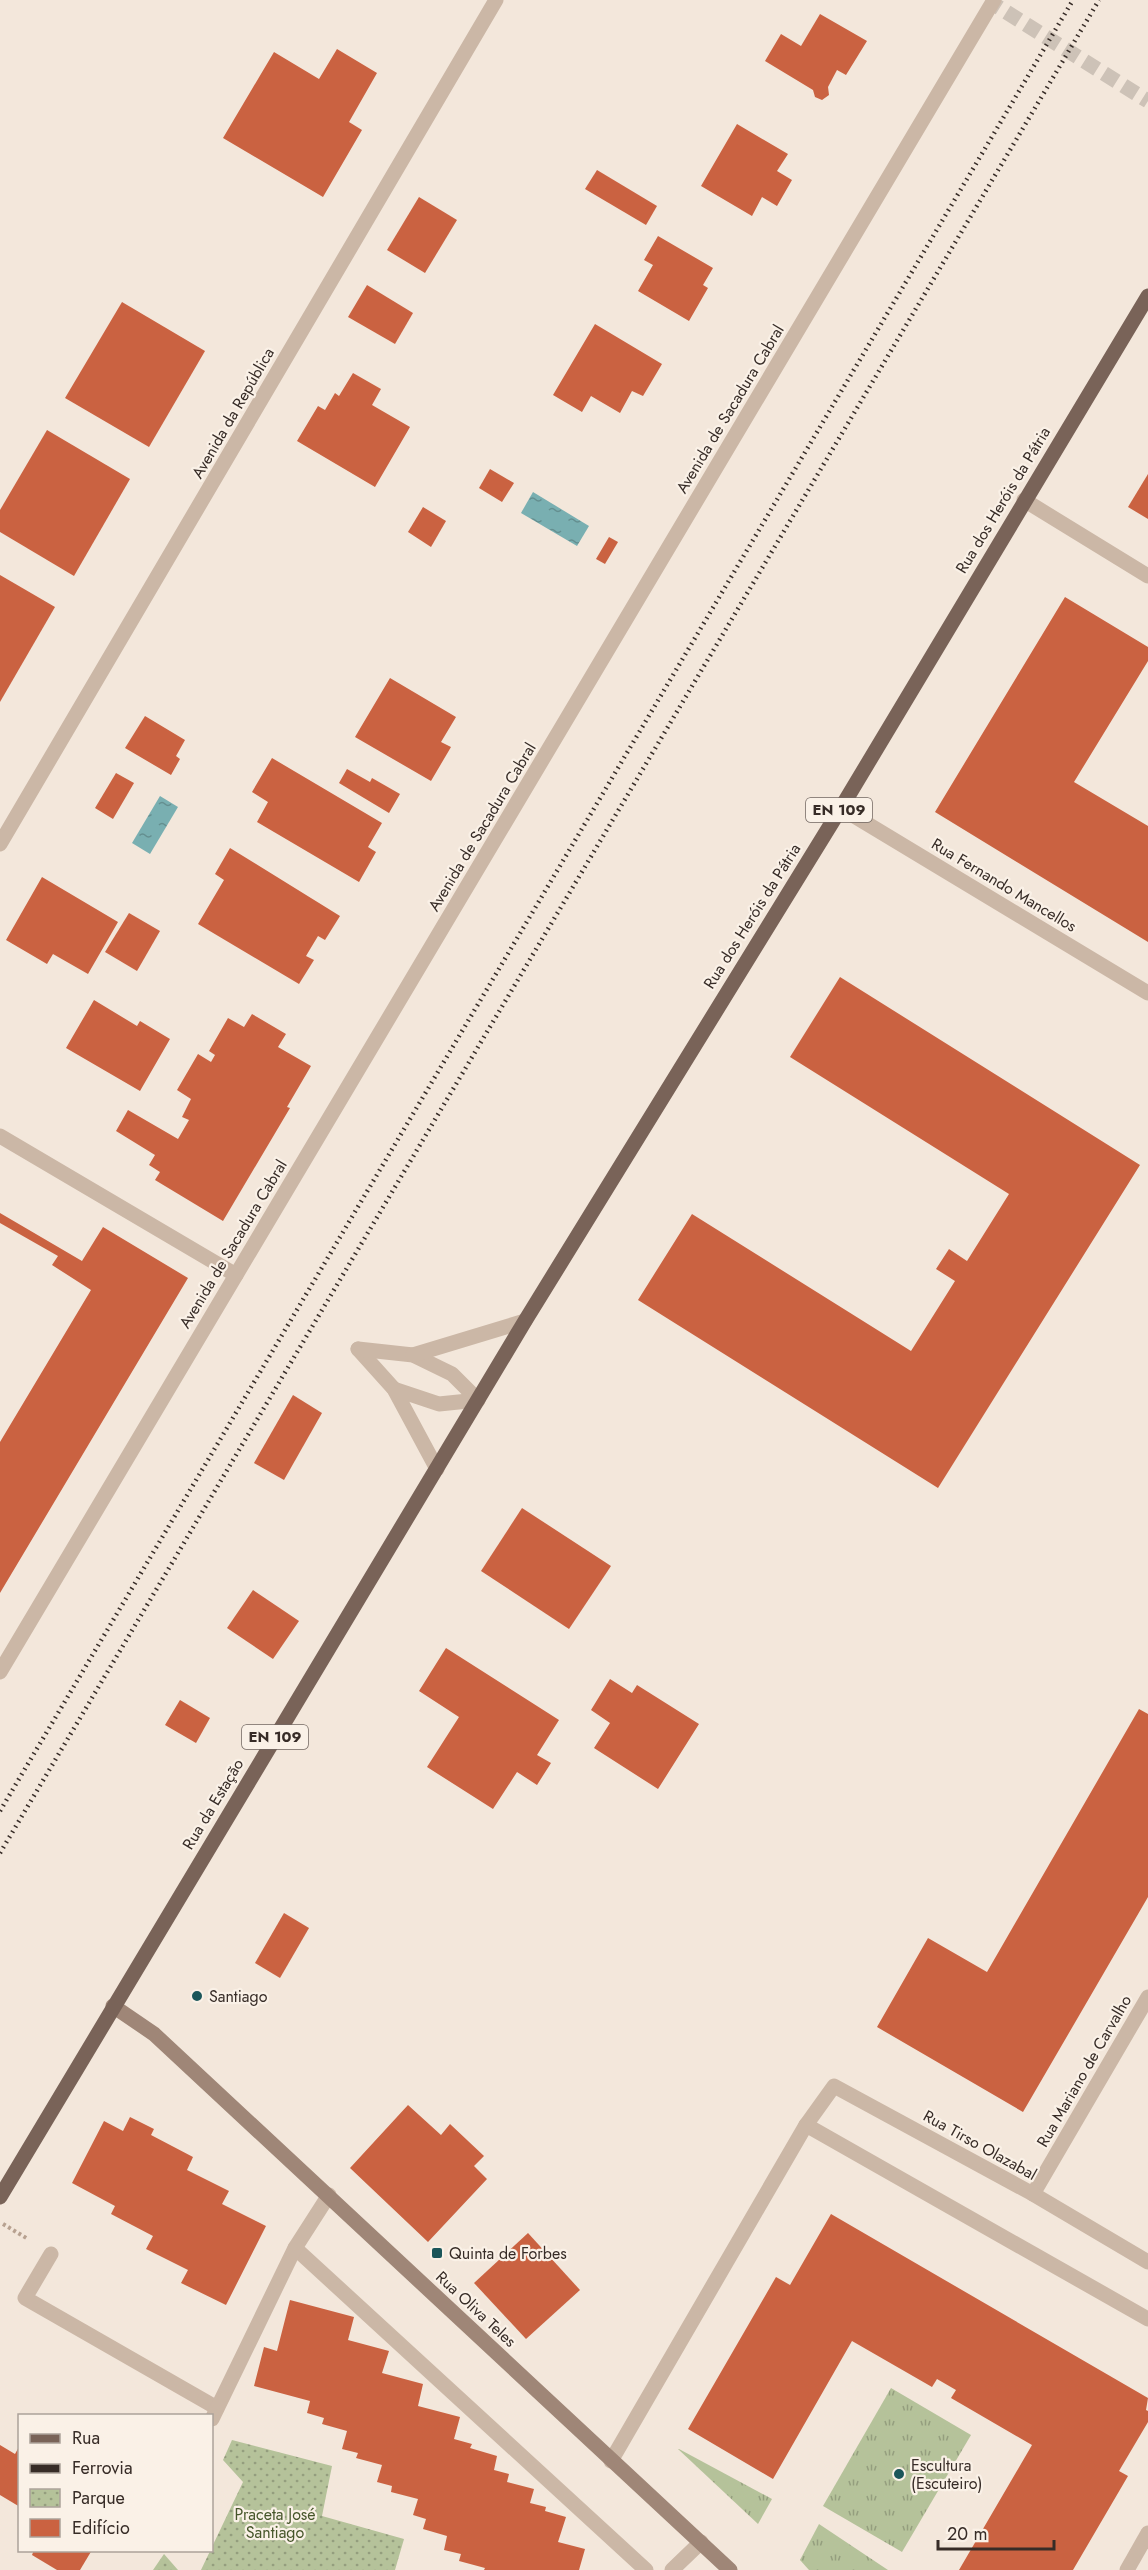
<svg xmlns="http://www.w3.org/2000/svg" width="1148" height="2570" viewBox="0 0 1148 2570" font-family="Jost,sans-serif">
  <defs>
    <pattern id="grass-tufts" width="24" height="20" patternUnits="userSpaceOnUse" patternTransform="scale(1.5)"><rect width="24" height="20" fill="#b5c29a"/><path d="M3 7l-1-3M5 7V3M7 7l1-3M15 17l-1-3M17 17v-4M19 17l1-3" fill="none" stroke="#949e7e"/></pattern>
    <pattern id="park-dots" width="8" height="8" patternUnits="userSpaceOnUse" patternTransform="scale(1.5)"><rect width="8" height="8" fill="#b5c29a"/><path d="M2 2h.1M6 6h.1" fill="none" stroke="#949e7e" stroke-width="1.8" stroke-linecap="round"/></pattern>
    <pattern id="water-ripples" width="26" height="14" patternUnits="userSpaceOnUse" patternTransform="scale(1.5)"><rect width="26" height="14" fill="#79afb1"/><path d="M2 4q2-2 4 0t4 0M15 11q2-2 4 0t4 0" fill="none" stroke="#648f90"/></pattern>
  </defs>
  <rect width="100%" height="100%" fill="#f3e7db"/>
  <g fill="url(#grass-tufts)">
    <polygon points="891,2388 971,2435 902,2552 823,2506"/>
    <polygon points="679,2449 772,2499 758,2524 678,2449"/>
    <polygon points="819,2524 888,2570 809,2570 800,2560"/>
  </g>
  <g fill="url(#park-dots)">
    <polygon points="232,2440 332,2466 322,2516 404,2539 395,2570 201,2570 243,2482 223,2460"/>
    <polygon points="164,2554 178,2570 153,2570"/>
  </g>
  <g fill="url(#water-ripples)">
    <polygon points="533,492 589,526 577,546 521,513"/>
    <polygon points="160,796 178,807 150,854 132,843"/>
  </g>
  <g fill="#ca6241">
    <polygon points="820,14 867,41 846,75 837,70 828,87 829,95 822,100 815,97 813,90 765,61 781,34 801,46"/>
    <polygon points="337,49 377,73 349,122 362,130 323,197 223,138 274,52 319,79"/>
    <polygon points="737,124 788,154 777,171 792,180 777,206 762,197 752,216 701,186"/>
    <polygon points="597,170 657,206 646,225 585,189"/>
    <polygon points="419,197 457,220 425,273 387,250"/>
    <polygon points="658,236 713,268 703,285 708,288 689,321 638,291 653,265 644,260"/>
    <polygon points="367,285 413,313 395,344 348,317"/>
    <polygon points="122,302 205,351 149,447 65,398"/>
    <polygon points="595,324 662,364 643,396 632,391 620,413 591,396 582,412 553,395"/>
    <polygon points="353,373 381,389 372,405 410,427 375,487 297,441 318,406 325,410 335,393 339,396"/>
    <polygon points="47,430 130,479 74,576 0,532 0,510"/>
    <polygon points="490,469 514,483 502,502 479,488"/>
    <polygon points="1148,474 1148,519 1128,507"/>
    <polygon points="423,507 446,521 431,547 408,532"/>
    <polygon points="609,537 618,542 605,564 596,559"/>
    <polygon points="0,575 55,607 0,702"/>
    <polygon points="1065,597 1148,647 1148,661 1074,782 1148,826 1148,942 935,812"/>
    <polygon points="390,678 456,717 441,742 451,747 431,781 355,737"/>
    <polygon points="145,716 185,740 176,756 180,759 171,775 125,748"/>
    <polygon points="272,758 382,823 368,847 376,852 359,882 257,822 268,802 252,792"/>
    <polygon points="347,769 370,782 372,778 400,794 389,813 339,783"/>
    <polygon points="116,773 134,783 113,819 95,808"/>
    <polygon points="230,848 340,916 325,940 318,936 306,956 314,960 299,984 198,924 224,880 215,874"/>
    <polygon points="42,877 118,922 88,974 53,954 47,964 6,940"/>
    <polygon points="129,913 160,931 137,971 105,952"/>
    <polygon points="840,977 1140,1165 938,1488 638,1300 692,1214 911,1351 955,1281 936,1269 949,1249 967,1261 1009,1194 790,1057"/>
    <polygon points="94,1000 137,1026 140,1021 170,1039 140,1091 66,1048"/>
    <polygon points="252,1014 286,1034 278,1047 311,1066 287,1107 290,1108 223,1221 155,1180 160,1172 149,1165 155,1155 116,1131 128,1110 178,1139 189,1120 182,1117 191,1099 177,1090 198,1054 211,1062 215,1055 209,1051 228,1018 244,1027"/>
    <polygon points="0,1213 82,1261 103,1227 188,1278 0,1593 0,1442 91,1290 52,1265 58,1256 0,1223"/>
    <polygon points="293,1395 322,1413 284,1480 254,1463"/>
    <polygon points="522,1508 611,1566 569,1629 481,1571"/>
    <polygon points="253,1590 299,1621 273,1659 227,1628"/>
    <polygon points="446,1648 559,1720 537,1755 551,1763 537,1785 517,1772 493,1809 427,1767 459,1717 419,1691"/>
    <polygon points="610,1679 632,1693 637,1685 699,1724 658,1789 594,1748 610,1723 591,1710"/>
    <polygon points="180,1700 210,1718 196,1743 165,1725"/>
    <polygon points="1139,1709 1148,1714 1148,1897 1023,2112 877,2027 928,1938 987,1972"/>
    <polygon points="284,1913 309,1928 280,1978 255,1963"/>
    <polygon points="408,2105 441,2135 450,2124 484,2156 474,2166 487,2179 428,2242 350,2168"/>
    <polygon points="130,2117 154,2129 151,2135 193,2157 187,2170 229,2191 222,2204 266,2226 226,2305 181,2283 188,2270 146,2249 153,2236 111,2214 115,2206 72,2183 104,2121 123,2131"/>
    <polygon points="831,2214 1148,2398 1146,2410 1148,2411 1148,2422 1119,2471 1128,2476 1073,2570 959,2570 1032,2445 951,2398 956,2390 937,2379 932,2387 852,2341 773,2479 688,2429 776,2277 790,2285"/>
    <polygon points="528,2233 580,2290 526,2339 474,2283"/>
    <polygon points="290,2300 354,2317 348,2340 389,2351 382,2373 423,2384 418,2406 460,2417 454,2439 472,2444 470,2448 497,2456 494,2470 509,2474 507,2482 534,2489 530,2503 546,2507 545,2511 566,2517 558,2542 585,2549 579,2570 484,2570 485,2568 459,2561 461,2554 444,2550 447,2536 423,2529 426,2519 413,2515 418,2499 391,2492 392,2486 377,2482 382,2465 356,2458 358,2453 342,2449 347,2431 322,2424 324,2418 307,2413 310,2401 254,2386 264,2347 277,2351"/>
    <polygon points="0,2445 15,2454 20,2445 20,2507 0,2495"/>
    <polygon points="34,2550 92,2550 80,2570 57,2570 32,2555"/>
  </g>
  <g fill="none" stroke-linecap="round" stroke-linejoin="round">
    <polyline stroke="#cdc2b7" stroke-width="15" stroke-dasharray="15 8" stroke-linecap="butt" points="987,0 1148,101"/>
    <polyline stroke="#b7a190" stroke-width="4" stroke-dasharray="3 3" stroke-linecap="butt" points="3,2224 28,2239"/>
    <polyline stroke="#cbb7a6" stroke-width="15" points="295,2248 646,2570"/>
    <g stroke="#cbb7a6" stroke-width="15">
      <polyline points="1024,500 1148,576"/>
      <polyline points="841,808 1148,993"/>
      <polyline points="0,844 496,0"/>
      <polyline points="0,1136 236,1275"/>
      <polyline points="358,1349 394,1389 437,1469"/>
      <polyline points="358,1349 413,1355 452,1374 478,1400"/>
      <polyline points="413,1355 525,1321"/>
      <polyline points="394,1389 439,1404 478,1400"/>
      <polyline points="0,1672 994,0"/>
      <polyline points="806,2125 1148,2319"/>
      <polyline points="1033,2194 1148,1997"/>
      <polyline points="51,2254 25,2298 217,2408"/>
      <polyline points="212,2419 295,2248 329,2195"/>
      <polyline points="611,2461 806,2125 834,2086 1033,2194 1148,2262"/>
      <polyline points="672,2570 701,2542"/>
      <polyline points="1127,2570 1148,2533"/>
    </g>
    <polyline stroke="#9f8677" stroke-width="15" points="113,2006 154,2034 730,2570"/>
    <polyline stroke="#796358" stroke-width="15" points="0,2197 525,1321 841,808 1148,296"/>
    <g stroke="#372c27" stroke-width="4.5" stroke-dasharray="1.5 4.5" stroke-linecap="butt">
      <polyline points="0,1811 1073,0"/>
      <polyline points="0,1853 1099,0"/>
    </g>
  </g>
  <g fill="#1b565a" stroke="#faf1e7" stroke-width="2">
    <circle cx="197" cy="1996" r="6"/>
    <rect x="431" y="2247" width="12" height="12" rx="3"/>
    <circle cx="899" cy="2474" r="6"/>
  </g>
  <g text-anchor="middle" dominant-baseline="central" stroke-width="4.5" stroke-linejoin="round" paint-order="stroke">
    <g fill="#faf1e7" stroke="#726761" stroke-width="1.5">
      <rect x="806" y="798" width="66" height="24" rx="4.5"/>
      <rect x="242" y="1725" width="66" height="24" rx="4.5"/>
    </g>
    <g font-size="15" font-weight="bold" fill="#372c27">
      <text x="839" y="810">EN 109</text>
      <text x="275" y="1737">EN 109</text>
    </g>
    <g font-size="16" fill="#372c27" stroke="#faf1e7">
      <text transform="translate(730 409) rotate(-59)">Avenida de Sacadura Cabral</text>
      <text transform="translate(233 413) rotate(-60)">Avenida da República</text>
      <text transform="translate(1003 500) rotate(-59)">Rua dos Heróis da Pátria</text>
      <text transform="translate(482 827) rotate(-59)">Avenida de Sacadura Cabral</text>
      <text transform="translate(1004 885) rotate(31)">Rua Fernando Mancellos</text>
      <text transform="translate(752 916) rotate(-58)">Rua dos Heróis da Pátria</text>
      <text transform="translate(233 1244) rotate(-59)">Avenida de Sacadura Cabral</text>
      <text transform="translate(213 1804) rotate(-59)">Rua da Estação</text>
      <text transform="translate(1084 2071) rotate(-60)">Rua Mariano de Carvalho</text>
      <text transform="translate(980 2145) rotate(29)">Rua Tirso Olazabal</text>
      <text transform="translate(476 2309) rotate(43)">Rua Oliva Teles</text>
    </g>
    <g font-size="16" fill="#372c27" stroke="#faf1e7" text-anchor="start">
      <text x="209" y="1996">Santiago</text>
      <text x="449" y="2253">Quinta de Forbes</text>
      <text x="911" y="2465">Escultura<tspan x="911" dy="18">(Escuteiro)</tspan></text>
    </g>
    <g font-size="16" fill="#46562a" stroke="#faf1e7">
      <text x="275" y="2514">Praceta José<tspan x="275" dy="18">Santiago</tspan></text>
    </g>
  </g>
  <rect x="18" y="2414" width="195" height="138" fill="#faf1e7" stroke="#aca29a" stroke-width="1.5"/>
  <rect x="30" y="2434" width="30" height="9" fill="#796358" stroke="#aca29a" stroke-width="1.5"/>
  <text x="72" y="2444" font-size="18" fill="#372c27">Rua</text>
  <rect x="30" y="2464" width="30" height="9" fill="#372c27" stroke="#aca29a" stroke-width="1.5"/>
  <text x="72" y="2474" font-size="18" fill="#372c27">Ferrovia</text>
  <rect x="30" y="2489" width="30" height="18" fill="url(#park-dots)" stroke="#aca29a" stroke-width="1.5"/>
  <text x="72" y="2504" font-size="18" fill="#372c27">Parque</text>
  <rect x="30" y="2519" width="30" height="18" fill="#ca6241" stroke="#aca29a" stroke-width="1.5"/>
  <text x="72" y="2534" font-size="18" fill="#372c27">Edifício</text>
  <path d="M938 2540v9h116v-9" fill="none" stroke="#372c27" stroke-width="3"/>
  <text x="947" y="2540" font-size="18" fill="#372c27" stroke="#faf1e7" stroke-width="4.5" paint-order="stroke">20 m</text>
</svg>
